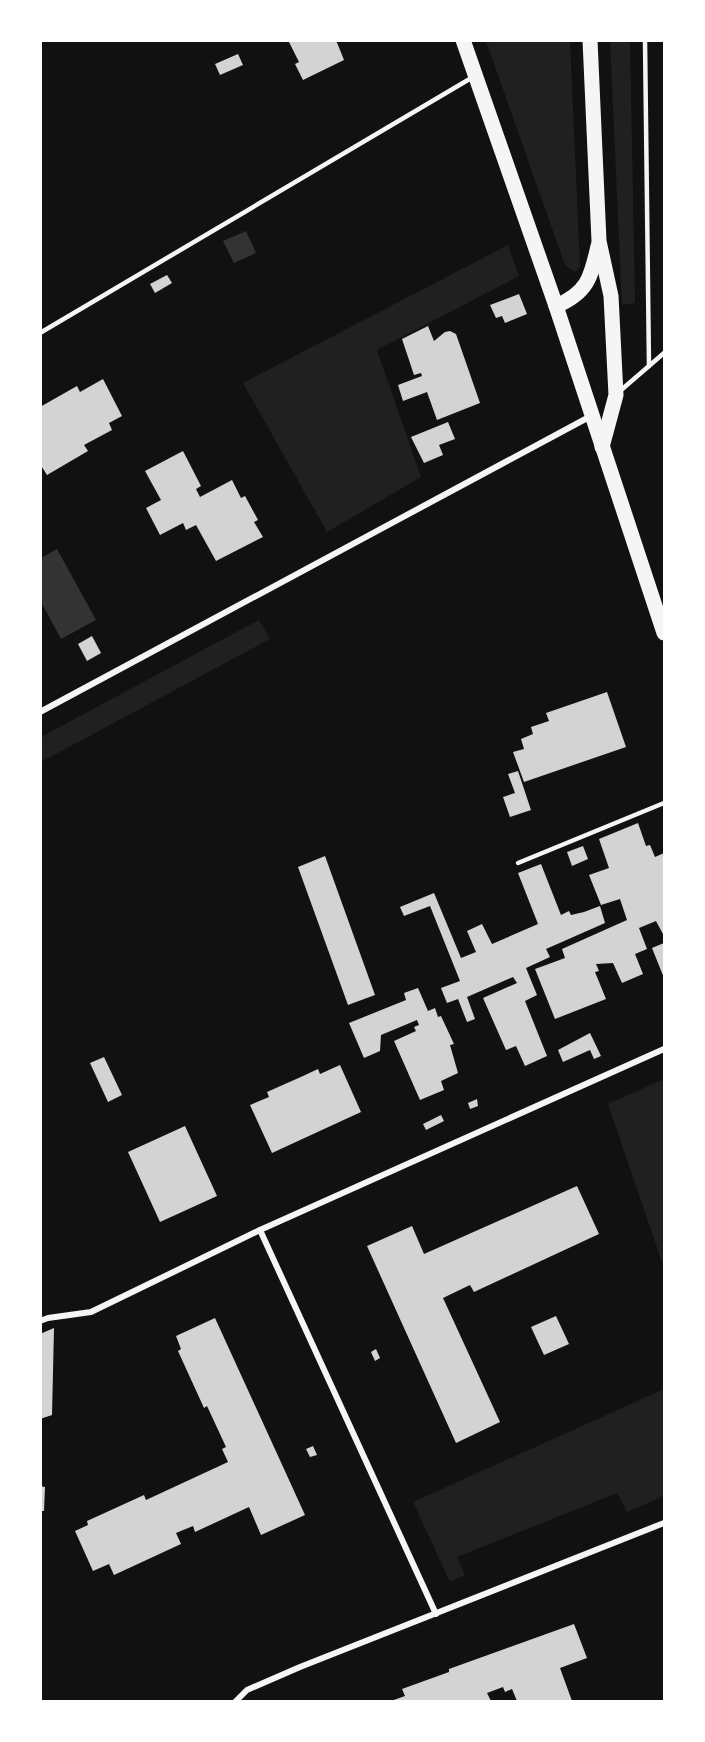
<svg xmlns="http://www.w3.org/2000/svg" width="705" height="1742" viewBox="0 0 705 1742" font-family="Merriweather,serif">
  <rect width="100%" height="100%" fill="#111"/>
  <g fill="#202020">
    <polygon points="486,41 570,41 580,267 575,272 565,265"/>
    <polygon points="610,41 630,41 635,303 622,305"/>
    <polygon points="508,245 519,276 377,350 421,477 327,532 243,383"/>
    <polygon points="259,620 270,639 41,762 41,737"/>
    <polygon points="664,1079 664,1268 608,1104"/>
    <polygon points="664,1389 664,1496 627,1512 617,1493 457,1557 465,1575 450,1582 413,1502"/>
  </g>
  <g fill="#333">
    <polygon points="246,231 256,253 234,263 223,241"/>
    <polygon points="57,549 96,620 61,639 41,602 41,558"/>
  </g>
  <g fill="#d3d3d3">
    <polygon points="288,40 336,40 344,60 303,80 295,64 299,62"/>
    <polygon points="238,54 243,65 220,75 215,64"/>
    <polygon points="167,275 172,283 155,293 150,284"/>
    <polygon points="519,294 527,314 505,323 502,316 496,318 490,305"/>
    <polygon points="428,326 434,341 445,332 450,331 456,334 480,403 437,420 427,392 403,401 398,385 422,376 421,373 414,375 402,339"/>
    <polygon points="103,379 122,416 109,423 112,430 84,445 88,451 47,475 40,464 40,407 77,386 80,392"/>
    <polygon points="448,422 455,439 439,445 443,455 424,463 411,437"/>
    <polygon points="183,451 201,486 196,489 200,497 232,480 241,498 245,496 258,520 254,522 263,537 216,561 196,525 186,530 183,523 160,535 146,508 161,500 145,471"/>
    <polygon points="92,636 101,653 87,661 78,644"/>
    <polygon points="607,692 626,747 524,782 513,752 524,749 521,739 533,734 531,727 549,721 546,713"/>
    <polygon points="518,771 531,810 510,817 503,797 515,793 508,774"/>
    <polygon points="638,823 646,846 650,845 655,857 664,853 664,936 656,921 639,928 647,949 635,954 643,974 622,983 613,963 596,964 599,971 595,972 606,999 555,1019 535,969 565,958 562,949 627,920 620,899 601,905 589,875 609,868 599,839"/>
    <polygon points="583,846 588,859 572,866 567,852"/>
    <polygon points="325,856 375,995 348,1005 298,867"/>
    <polygon points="541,864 561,915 569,911 571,915 584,912 600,906 605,923 546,949 550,957 526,968 537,995 525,1001 547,1056 525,1066 516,1046 506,1050 483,998 517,983 513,977 467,997 475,1019 467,1022 458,999 447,1003 441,988 460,981 430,906 404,916 400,907 434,893 461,958 476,952 467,931 482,924 492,944 538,924 518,873"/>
    <polygon points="664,943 664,978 652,948"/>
    <polygon points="418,988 428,1011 435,1008 438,1017 441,1016 454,1044 450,1045 458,1073 441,1081 444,1090 420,1100 394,1041 416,1031 414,1027 419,1025 417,1020 381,1035 380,1051 364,1058 349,1023 406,1000 404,993"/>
    <polygon points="590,1033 601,1056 594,1059 590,1050 563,1062 558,1050"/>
    <polygon points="104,1057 122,1095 108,1102 90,1063"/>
    <polygon points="340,1065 361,1112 272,1153 250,1105 269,1097 267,1092 303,1076 318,1069 320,1074"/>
    <polygon points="477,1099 478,1106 470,1109 468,1103"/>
    <polygon points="441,1115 444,1121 426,1130 423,1124"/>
    <polygon points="185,1126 217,1196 160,1222 128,1152"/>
    <polygon points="577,1186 599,1234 474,1292 470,1285 443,1298 500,1422 456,1443 367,1246 412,1226 424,1254"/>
    <polygon points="556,1316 569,1344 544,1355 531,1327"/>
    <polygon points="215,1318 305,1515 261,1535 249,1507 195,1532 193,1526 176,1533 181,1544 114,1575 109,1564 93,1571 75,1531 88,1525 87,1521 144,1495 146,1500 228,1462 222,1449 226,1447 207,1406 204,1408 178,1351 181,1349 176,1336"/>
    <polygon points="54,1328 52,1415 40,1419 40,1334"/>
    <polygon points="376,1349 380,1358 375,1361 371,1352"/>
    <polygon points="313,1446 317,1455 310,1457 306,1449"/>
    <polygon points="40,1486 45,1487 44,1511 40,1511"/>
    <polygon points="574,1624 587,1658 560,1668 572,1701 517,1701 512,1689 505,1692 503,1687 487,1693 491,1701 391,1701 405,1696 402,1689 449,1672 449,1669"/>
  </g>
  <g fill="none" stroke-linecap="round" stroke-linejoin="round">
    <g stroke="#f5f5f5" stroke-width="4.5">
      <polyline points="40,333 473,77"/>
      <polyline points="649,366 664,353"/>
      <polyline points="620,391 649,366 645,40"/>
      <polyline points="518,863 664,803"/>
    </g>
    <g stroke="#f5f5f5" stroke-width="6">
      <polyline points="40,712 591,416"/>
      <polyline points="260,1230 436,1614"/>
      <polyline points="40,1321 48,1318 91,1312 260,1230 664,1049"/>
      <polyline points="235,1702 247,1690 300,1667 664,1523"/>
    </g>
    <g stroke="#f5f5f5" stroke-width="15">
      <polyline points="463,40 556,306 664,633"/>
      <polyline points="590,40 599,241 611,296 616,395 602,447"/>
      <path d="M556 306C587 293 591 278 598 246"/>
    </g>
  </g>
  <rect width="705" height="1742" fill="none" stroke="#ffffff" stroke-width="84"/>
</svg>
